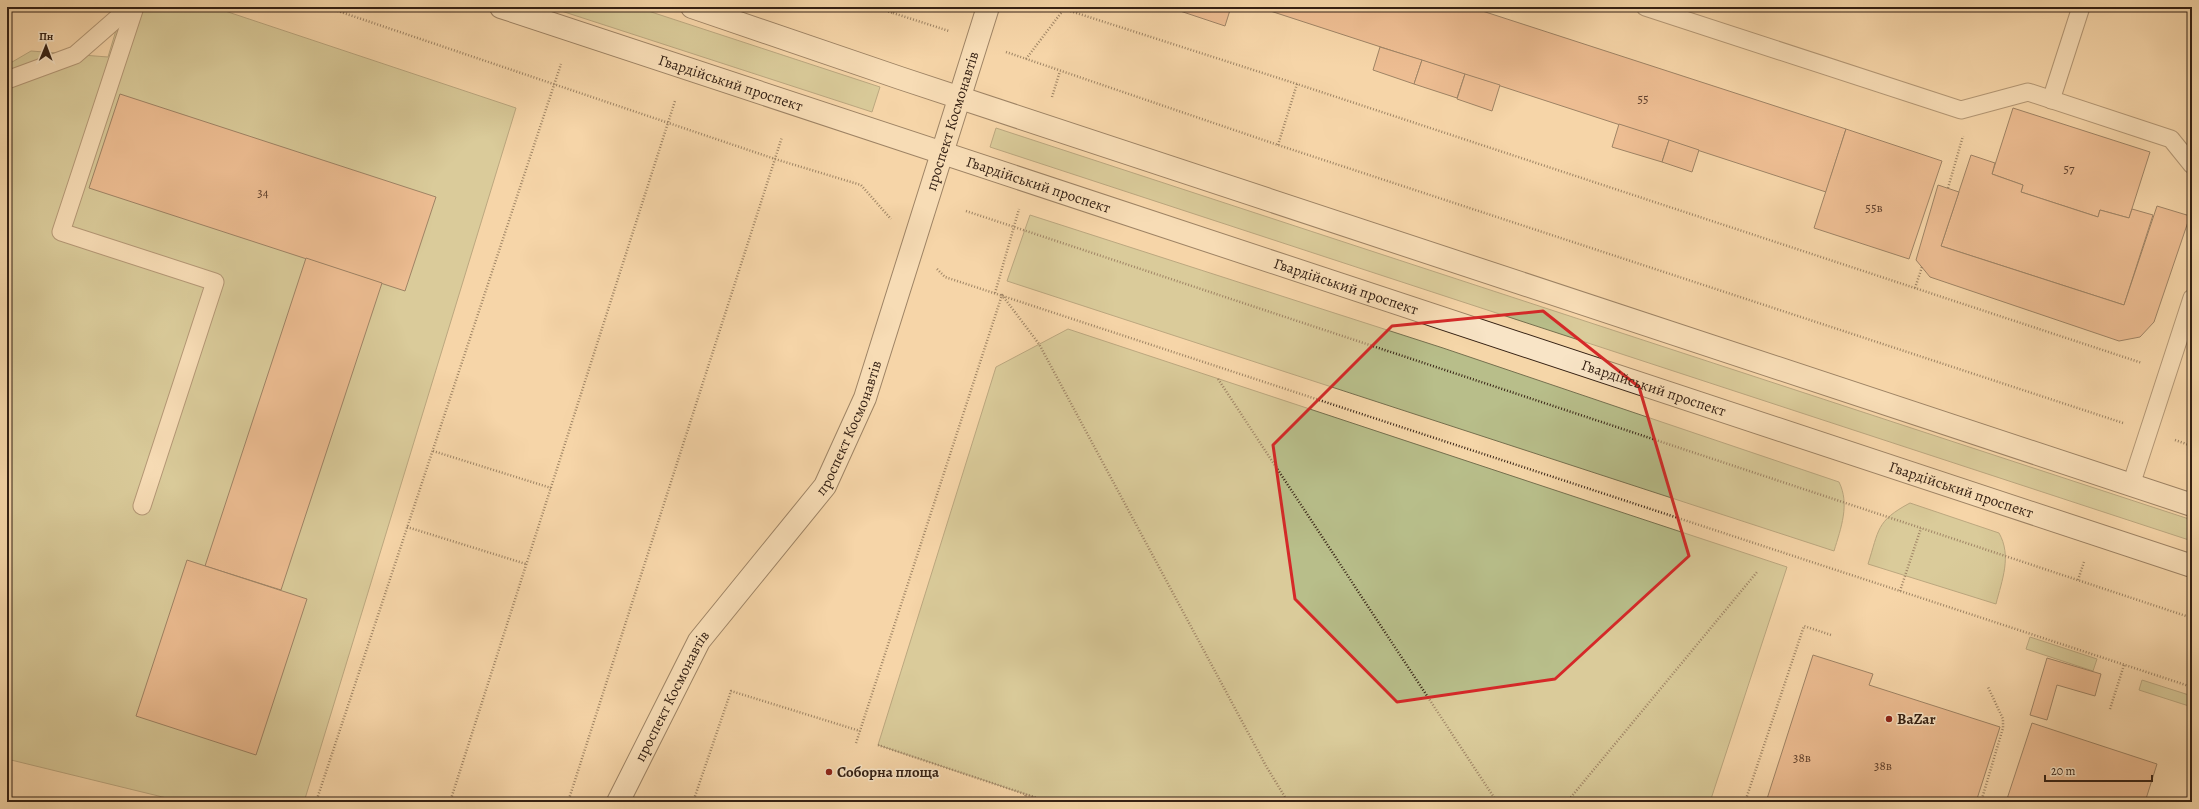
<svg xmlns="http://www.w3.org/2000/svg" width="2199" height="809" viewBox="0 0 2199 809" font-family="Alegreya,serif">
  <rect width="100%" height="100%" fill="#f5d6a8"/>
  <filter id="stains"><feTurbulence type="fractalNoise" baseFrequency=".005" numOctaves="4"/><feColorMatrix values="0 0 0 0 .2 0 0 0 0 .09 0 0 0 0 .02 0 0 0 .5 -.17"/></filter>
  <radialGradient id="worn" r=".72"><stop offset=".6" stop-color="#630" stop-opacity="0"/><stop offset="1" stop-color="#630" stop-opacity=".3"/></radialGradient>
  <g fill="#b8be8a" stroke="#76704f">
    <polygon points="123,7 213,7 516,108 304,802 183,802 7,759 7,65 31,51 108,57"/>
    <polygon points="549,7 636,7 880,87 872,112"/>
    <polygon points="996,128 2192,520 2192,541 990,147"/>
    <path d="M1030 215 1443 348 1839 482C1850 504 1841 528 1834 551L1007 281Z"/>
    <polygon points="1068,329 1787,567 1710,802 1049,802 878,745 996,367"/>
    <path d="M1910 503 1999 533C2012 556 2002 580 1996 604L1868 564C1879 530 1876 521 1910 503Z"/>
    <polygon points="2030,637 2097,659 2093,671 2026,649"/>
    <polygon points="2142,680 2192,696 2192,707 2139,690"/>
  </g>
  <g fill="#e39f79" stroke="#352114">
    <polygon points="1181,7 1231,7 1225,26 1180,11"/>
    <polygon points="1258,7 1470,7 1846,129 1826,192"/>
    <polygon points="1380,47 1422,60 1414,84 1373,70"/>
    <polygon points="1422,60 1465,74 1457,98 1414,84"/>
    <polygon points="1465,74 1500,85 1492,111 1457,99"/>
    <polygon points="120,94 436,197 405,291 89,188"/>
    <polygon points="2013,108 2150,152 2129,218 2100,210 2098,217 2021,192 2023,185 1992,174"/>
    <polygon points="1619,124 1669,140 1662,162 1612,147"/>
    <polygon points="1846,129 1942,161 1909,259 1814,228"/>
    <polygon points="1669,140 1699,150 1692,172 1662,162"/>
    <polygon points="1971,155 1995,163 1992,174 2023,185 2021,192 2098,217 2100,210 2129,218 2132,209 2153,215 2124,305 1941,246"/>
    <polygon points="1938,185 1959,192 1941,246 2124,305 2157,206 2190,216 2154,322 2140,337 2119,341 1930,277 1916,260"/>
    <polygon points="306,258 382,283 281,590 205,566"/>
    <polygon points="187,560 307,599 256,755 136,716"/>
    <polygon points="1813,655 1873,674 1869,685 2000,727 1976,802 1766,802"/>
    <polygon points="2047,658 2101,674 2095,696 2057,685 2047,720 2030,715"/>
    <polygon points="2032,723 2157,764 2145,802 2006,802"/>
  </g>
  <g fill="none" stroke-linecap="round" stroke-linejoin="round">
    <defs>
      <g id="service">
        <polyline points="135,7 61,232 215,282 142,506"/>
        <polyline points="1645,7 1961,110 2028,92 2171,139 2192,165"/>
        <polyline points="7,80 75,55 130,7"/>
        <polyline points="2051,100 2081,7"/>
        <polyline points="2131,485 2192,298"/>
      </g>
      <g id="secondary">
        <path id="s1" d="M501 7 2192 566"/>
        <polyline points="692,7 900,78 2192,505"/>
        <path id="s2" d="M618 802 699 641 825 486 865 398 988 7"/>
      </g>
    </defs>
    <use href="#service" stroke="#654e39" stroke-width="19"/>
    <use href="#secondary" stroke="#352114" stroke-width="24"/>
    <g stroke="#352114" stroke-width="2.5" stroke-dasharray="1 2" stroke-linecap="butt">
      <polyline points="326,7 775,159 861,185 891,219"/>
      <polyline points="874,7 893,13 895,7"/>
      <polyline points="1065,7 1064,9 1297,84 2142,363"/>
      <polyline points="893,13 949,31"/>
      <polyline points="1006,52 1278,145 2123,423"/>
      <polyline points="1026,59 1064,9"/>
      <polyline points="1052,97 1060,71"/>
      <polyline points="1278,145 1297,84"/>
      <polyline points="1948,188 1963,136"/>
      <polyline points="966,211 2192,618"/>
      <polyline points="937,269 945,277 2192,687"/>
      <polyline points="1915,288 1922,267"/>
      <polyline points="995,293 1019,209"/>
      <polyline points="1218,379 1497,802"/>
      <polyline points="2175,440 2192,446"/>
      <polyline points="433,451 551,488"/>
      <polyline points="407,527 526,564"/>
      <polyline points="2078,580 2084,562"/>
      <polyline points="1900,591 1921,528"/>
      <polyline points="2110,709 2124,665"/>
      <polyline points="856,743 1002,295 1039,344 1266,766 1288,802"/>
      <polyline points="878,745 1049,802"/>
      <polyline points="316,802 561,64"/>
      <polyline points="450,802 675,101"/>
      <polyline points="568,802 782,137"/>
      <polyline points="693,802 731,691 860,731"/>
      <polyline points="1024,802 1026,794"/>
      <polyline points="1567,802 1757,572"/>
      <polyline points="1745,802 1804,626 1831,635"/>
      <polyline points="1981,802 2003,728 2003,719 1988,687"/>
    </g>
    <use href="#service" stroke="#f8e4c6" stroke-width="17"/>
    <use href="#secondary" stroke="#f8e4c6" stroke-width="22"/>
  </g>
  <path d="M0 0H2199V809H0ZM1543 311 1639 387 1689 556 1555 679 1397 702 1295 599 1273 445 1392 326Z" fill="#f5d6a8" fill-opacity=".55" fill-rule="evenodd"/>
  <path fill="none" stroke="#d62828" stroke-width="3" stroke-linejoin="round" d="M1543 311 1639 387 1689 556 1555 679 1397 702 1295 599 1273 445 1392 326Z"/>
  <g fill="#8f2418" stroke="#f8e4c6" stroke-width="1.5">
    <circle cx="1889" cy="719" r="4"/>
    <circle cx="829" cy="772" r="4"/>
  </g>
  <g text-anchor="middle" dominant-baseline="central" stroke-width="3" stroke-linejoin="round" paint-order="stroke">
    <g font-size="13" fill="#60402d">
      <text x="1643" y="98">55</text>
      <text x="2069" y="168">57</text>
      <text x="263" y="192">34</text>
      <text x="1874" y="207">55в</text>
      <text x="1802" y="757">38в</text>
      <text x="1883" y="765">38в</text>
    </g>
    <g font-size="15" fill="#352114" stroke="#f8e4c6">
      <text stroke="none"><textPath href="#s1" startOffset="242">Гвардійський проспект</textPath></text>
      <text stroke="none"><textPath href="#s2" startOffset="767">проспект Космонавтів</textPath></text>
      <text stroke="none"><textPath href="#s1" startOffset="566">Гвардійський проспект</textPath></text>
      <text stroke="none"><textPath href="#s1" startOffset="890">Гвардійський проспект</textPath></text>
      <text stroke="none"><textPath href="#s1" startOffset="1214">Гвардійський проспект</textPath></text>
      <text stroke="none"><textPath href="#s2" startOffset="443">проспект Космонавтів</textPath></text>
      <text stroke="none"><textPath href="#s1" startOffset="1538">Гвардійський проспект</textPath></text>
      <text stroke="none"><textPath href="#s2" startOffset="119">проспект Космонавтів</textPath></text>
    </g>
    <g font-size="15" font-weight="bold" fill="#352114" stroke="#f8e4c6" text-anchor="start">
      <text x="1897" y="719">BaZar</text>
      <text x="837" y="772">Соборна площа</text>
    </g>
  </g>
  <rect width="2199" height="809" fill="none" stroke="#f5d6a8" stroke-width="24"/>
  <rect x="8" y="8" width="2183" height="793" fill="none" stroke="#352114" stroke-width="2"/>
  <rect x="12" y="12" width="2175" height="785" fill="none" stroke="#352114"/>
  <g transform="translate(46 46) rotate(1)" stroke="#f8e4c6" stroke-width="3" paint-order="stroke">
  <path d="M0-3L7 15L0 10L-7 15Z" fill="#352114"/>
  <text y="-6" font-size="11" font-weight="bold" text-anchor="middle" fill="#352114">Пн</text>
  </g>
  <path d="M2045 775v6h107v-6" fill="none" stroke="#352114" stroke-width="2"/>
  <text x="2051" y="775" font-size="12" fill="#352114" stroke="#f8e4c6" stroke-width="3" paint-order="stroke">20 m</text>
  <rect width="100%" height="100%" filter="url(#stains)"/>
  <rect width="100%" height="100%" fill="url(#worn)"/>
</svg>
